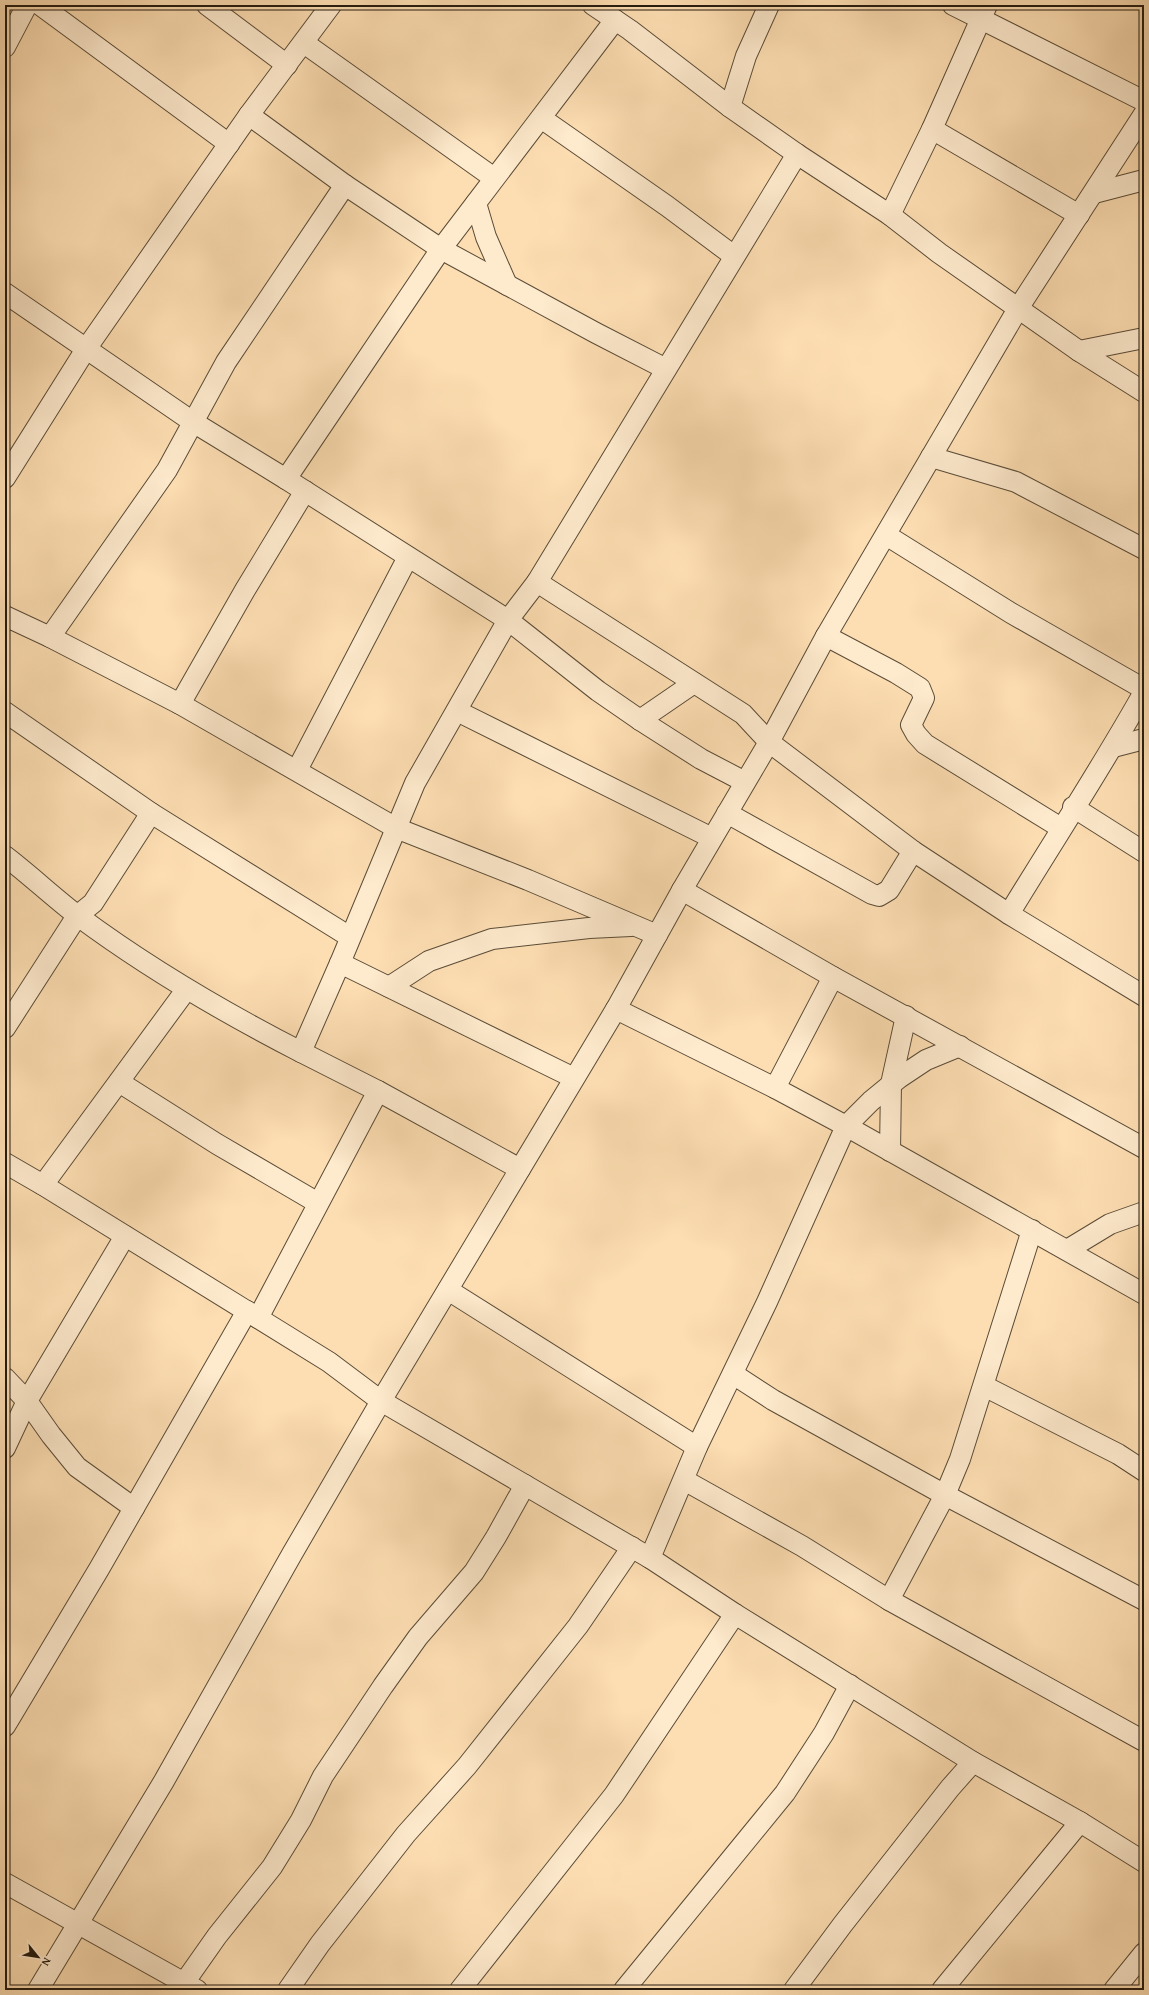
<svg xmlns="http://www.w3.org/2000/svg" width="1149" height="1995" viewBox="0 0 1149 1995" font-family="'Gentium Book Plus',serif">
  <rect width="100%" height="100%" fill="#fddeb2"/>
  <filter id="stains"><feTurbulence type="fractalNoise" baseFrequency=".005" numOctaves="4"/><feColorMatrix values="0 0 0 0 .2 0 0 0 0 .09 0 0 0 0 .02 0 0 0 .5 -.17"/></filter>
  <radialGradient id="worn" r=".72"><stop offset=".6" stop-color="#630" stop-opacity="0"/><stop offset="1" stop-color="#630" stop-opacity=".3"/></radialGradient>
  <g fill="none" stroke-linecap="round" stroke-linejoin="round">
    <defs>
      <g id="street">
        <polyline points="40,5 229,144"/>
        <polyline points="207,5 287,65"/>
        <polyline points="593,5 630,30 730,107 797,154 890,215 939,253 1079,351 1144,392"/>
        <polyline points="953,5 1144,101"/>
        <polyline points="615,20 441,249 286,479 508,620 598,691 640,720 701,759 745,782"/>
        <polyline points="304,43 494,178"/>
        <polyline points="5,47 27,5"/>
        <polyline points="730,107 746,56 769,5"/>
        <polyline points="249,115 345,185 441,249 596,333 666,369"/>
        <polyline points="541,118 667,206 734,256"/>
        <polyline points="932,129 1079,215"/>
        <polyline points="1094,193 1144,180"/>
        <polyline points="476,203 486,237 507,285"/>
        <polyline points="890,215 932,129 987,5"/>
        <polyline points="5,293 193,422 286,479"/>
        <polyline points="1079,351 1144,338"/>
        <polyline points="931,457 1016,482 1144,549"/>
        <polyline points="5,478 86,349 249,115 331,5"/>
        <polyline points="886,535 1011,613 1144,689"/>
        <polyline points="537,582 743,714 769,742 913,851 1009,914 1144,996"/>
        <polyline points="5,616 50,637 180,704 396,828 528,880 657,935"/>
        <polyline points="826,636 896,673 920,688 924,698 911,725 916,734 925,744 1061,828"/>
        <polyline points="50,637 167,470 226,362 345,185"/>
        <polyline points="180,704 245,590 305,491"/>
        <polyline points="457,711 712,838"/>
        <polyline points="5,712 151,813 350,937"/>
        <polyline points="640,720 694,683"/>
        <polyline points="1113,747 1144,739"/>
        <polyline points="297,770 408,557"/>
        <polyline points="1073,807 1144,852"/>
        <polyline points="727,813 872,894 879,896 889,890 913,851"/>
        <path d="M5 856C30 875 53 897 78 916 148 968 223 1012 301 1052L340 963 574 1078"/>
        <polyline points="682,890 833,977 1144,1148"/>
        <path d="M1009 914C1054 840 1102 767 1144 692"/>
        <polyline points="340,963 415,783 508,620 537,582 797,154"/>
        <polyline points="389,987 429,961 492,939 589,928 631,926"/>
        <polyline points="616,1009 775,1088 846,1126 1144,1294"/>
        <polyline points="5,1028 77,916 93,903 151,813"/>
        <polyline points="301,1052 378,1091 520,1169"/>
        <polyline points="119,1082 217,1144 318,1203"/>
        <polyline points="775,1088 833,977"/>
        <polyline points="890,1151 891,1084 906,1016"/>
        <polyline points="5,1163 43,1185 329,1362 381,1401 650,1558 735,1614 973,1762 1080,1822 1144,1862"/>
        <polyline points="43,1185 186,990"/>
        <polyline points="1067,1250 1110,1224 1144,1212"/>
        <polyline points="448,1290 697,1447"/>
        <polyline points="258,1318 378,1091"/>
        <polyline points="733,1374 773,1400 945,1495 1144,1600"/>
        <polyline points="5,1378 27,1401 51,1435 77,1467 134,1508"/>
        <polyline points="984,1386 1118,1454 1144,1471"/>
        <polyline points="5,1448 27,1401 125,1236"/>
        <polyline points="684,1480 802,1546 889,1600 1144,1741"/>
        <polyline points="650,1558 697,1447 767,1302 846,1126 871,1101 899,1078 926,1060 960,1046"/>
        <polyline points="889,1600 945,1495 960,1459 1032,1230"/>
        <polyline points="5,1726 99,1569 247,1311"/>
        <polyline points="5,1883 197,1990"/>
        <polyline points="38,1990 164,1781 292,1554 381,1401 616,1009 682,890 769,742 826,636 1019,307 1144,114"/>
        <polyline points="179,1990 217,1936 272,1867 301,1820 323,1776 383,1686 418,1637 474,1572 496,1537 525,1485"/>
        <polyline points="288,1990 320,1944 406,1834 467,1766 578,1626 632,1547"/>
        <polyline points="460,1990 614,1795 735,1614"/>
        <polyline points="624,1990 785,1793 824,1733 850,1685"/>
        <polyline points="794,1990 843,1924 950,1788 973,1762"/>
        <polyline points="942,1990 1080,1822"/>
        <polyline points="1114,1990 1144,1953"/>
      </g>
    </defs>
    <use href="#street" stroke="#5a4c38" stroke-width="22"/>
    <use href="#street" stroke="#feeacd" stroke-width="20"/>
  </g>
  <rect width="1149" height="1995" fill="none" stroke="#fddeb2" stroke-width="20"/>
  <rect x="6" y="6" width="1137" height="1983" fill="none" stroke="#241b10" stroke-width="2"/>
  <rect x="10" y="10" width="1129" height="1975" fill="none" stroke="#241b10"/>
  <g transform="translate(38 1957) rotate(120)" stroke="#feeacd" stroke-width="3" paint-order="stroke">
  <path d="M0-3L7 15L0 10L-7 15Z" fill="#241b10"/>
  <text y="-6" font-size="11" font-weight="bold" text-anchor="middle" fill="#241b10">N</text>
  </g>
  <rect width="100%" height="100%" filter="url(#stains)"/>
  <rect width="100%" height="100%" fill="url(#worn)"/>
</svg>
